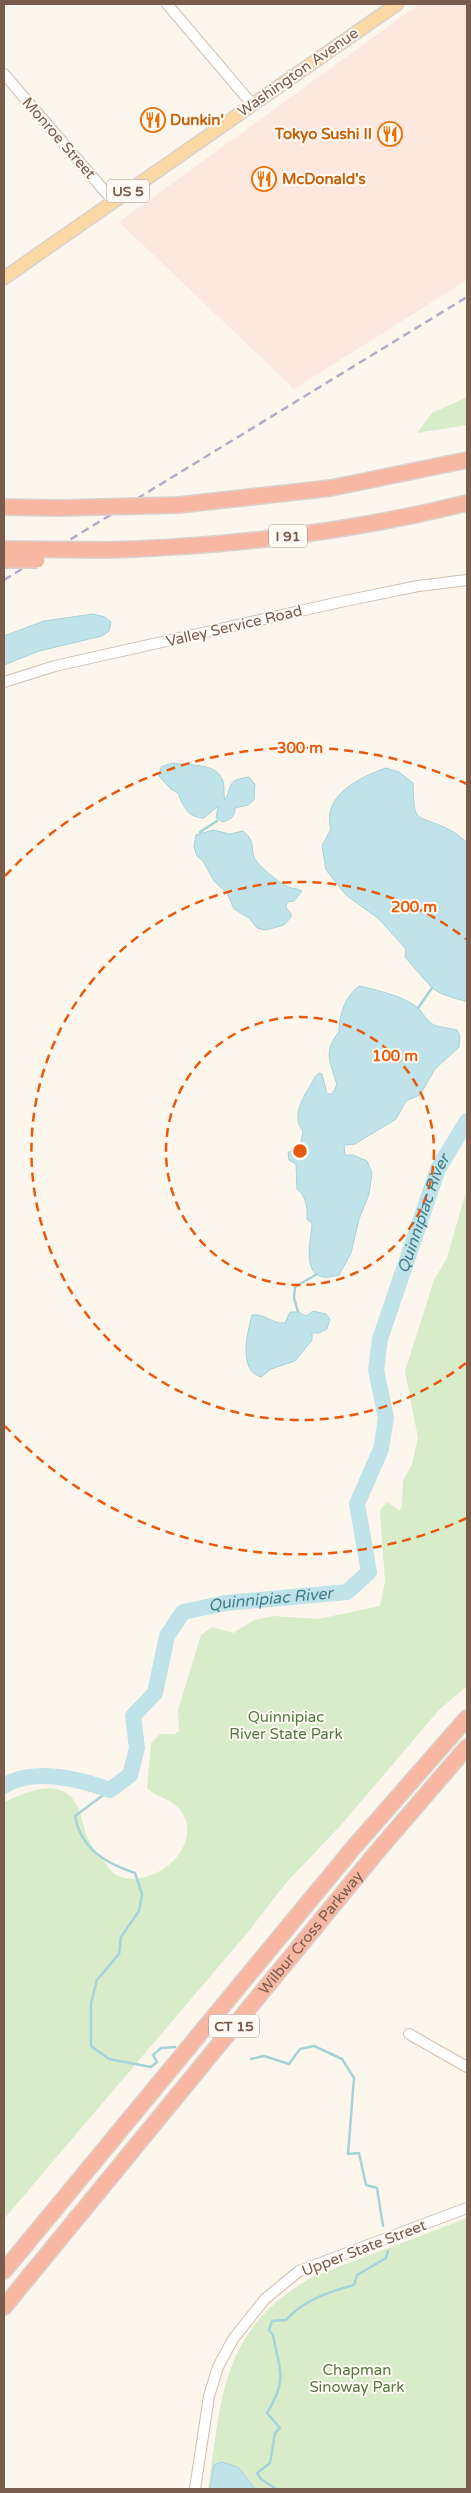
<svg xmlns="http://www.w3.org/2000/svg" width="471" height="2493" viewBox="0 0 471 2493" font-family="'Varela Round',sans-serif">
  <rect width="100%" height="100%" fill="#fdf6ec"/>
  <polygon fill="#fde8e0" points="419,4 467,4 467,280 294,389 119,222"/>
  <g fill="#d8ecc9">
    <polygon points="467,397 467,425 417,433 432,413"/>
    <path d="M467 1188V1686L439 1710 341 1825 286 1883 248 1932 4 2219V1802C22 1795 43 1783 62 1791 82 1799 81 1823 88 1839 92 1848 100 1856 106 1864 109 1868 112 1873 116 1875 147 1890 196 1856 186 1821 178 1798 161 1801 147 1788L151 1743 160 1734H175L179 1731 178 1710 201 1635 212 1627 233 1633 254 1620 274 1616 318 1619 380 1606 385 1582 380 1510 387 1502 399 1510 402 1506 403 1481 412 1464 418 1438 405 1371 434 1280 447 1258Z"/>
    <path d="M467 2218V2489H208C222 2396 221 2329 312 2277Z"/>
  </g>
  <g fill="#bfe3e8" stroke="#a5d3da">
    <polygon points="93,614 105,617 111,622 109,631 102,636 39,651 4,665 4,636 44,621"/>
    <path d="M172 763C189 766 217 762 223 781 225 787 223 795 225 800 233 784 227 780 249 777L255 784 254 800 248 805 235 808C235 817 231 819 223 822L216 818 218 806 204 818C188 818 183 806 178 793L171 789 159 776 161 767Z"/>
    <path d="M386 768 399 772 413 783C414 826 415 813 448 829 455 832 461 838 467 842V1002L442 994 432 988 405 957 406 949 379 919 346 895 326 870 322 846 331 829C321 796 360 777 386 768Z"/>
    <path d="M213 830 230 834 243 831C258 843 248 850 257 862 262 869 280 883 288 887 293 889 298 888 302 891L294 901 287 902 286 907 292 916 284 925 266 930 257 928 249 918 234 909 227 893 214 881 203 861 197 856 194 847 196 835Z"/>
    <path d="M359 986C374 989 406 997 418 1008 424 1014 428 1024 437 1026 444 1028 450 1028 457 1030L460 1036 459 1047 435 1069 420 1095 406 1101 396 1119 355 1144 344 1145 345 1155H353L367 1161 372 1173 369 1194 359 1219 351 1253 339 1275C334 1276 327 1278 323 1277 301 1273 312 1236 312 1223L307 1219C308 1209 306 1195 297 1189L296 1164 289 1160 288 1153 301 1143 303 1131C289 1114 307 1093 315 1077L319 1073 322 1074 327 1094H332L337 1085C331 1063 322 1052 339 1032 339 1016 345 996 359 986Z"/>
    <path d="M313 1311 326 1314 330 1319 327 1329 319 1333H312V1340L295 1361 271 1369 261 1377C238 1370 247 1335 252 1315 264 1313 272 1324 285 1323L290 1312H298L306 1316Z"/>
    <polygon points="221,2462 238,2467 255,2489 210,2489 214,2465"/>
  </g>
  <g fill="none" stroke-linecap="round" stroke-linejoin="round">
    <g stroke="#a5d3da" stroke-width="2.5">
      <polyline points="200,832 217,821"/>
      <polyline points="418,1008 432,988"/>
      <polyline points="298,1312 294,1298 295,1287 317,1274"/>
      <path d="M110 1790 75 1816C81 1849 105 1863 135 1873L142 1894 139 1911 121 1937 119 1954 97 1980 91 2003V2046L109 2059 151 2067 157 2062 153 2055 161 2048 175 2047"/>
      <polyline points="251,2059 264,2056 289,2064 300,2049 314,2046 342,2059 354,2078 348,2154 359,2153 366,2185 377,2188 383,2226"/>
      <path d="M276 2489 261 2479 257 2473 270 2463 275 2433 280 2428 267 2413C288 2379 280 2372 273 2335L269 2330 272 2321 286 2320C304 2300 328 2292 354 2285L357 2275 386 2258 388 2251"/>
    </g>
    <path stroke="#bfe3e8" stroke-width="16" id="s1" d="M4 1786C32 1767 80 1779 110 1790L130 1775 137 1748 133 1716 155 1693 167 1636 183 1612 226 1603 347 1592 369 1572 357 1504 381 1449 386 1418 376 1370 380 1339 438 1169 467 1121"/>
    <defs>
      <g id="minor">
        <polyline points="167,4 252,104"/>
        <polyline points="4,74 114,202"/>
        <polyline points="4,682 55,666 340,602 418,586 467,580"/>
        <polyline points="409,2034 467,2067"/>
        <polyline points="195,2489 209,2396 218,2367 233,2339 265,2299 299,2271 467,2208"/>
      </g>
      <polyline id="major" points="4,278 397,4"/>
      <g id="highway">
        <polyline points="179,505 331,488 467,460"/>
        <polyline points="4,507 59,508"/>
        <path d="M106 550C228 547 349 532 467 503"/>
        <polyline points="4,2271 354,1847 467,1718"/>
        <path id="s2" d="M4 2307 376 1853 467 1747"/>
      </g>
    </defs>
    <use href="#minor" stroke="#d1beb0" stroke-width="12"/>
    <use href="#major" stroke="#dad1cd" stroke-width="15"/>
    <use href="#highway" stroke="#dad1cd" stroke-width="18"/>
    <use href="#minor" stroke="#fff" stroke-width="10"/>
    <use href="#major" stroke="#fbd9a5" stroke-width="12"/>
    <use href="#highway" stroke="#f7b7a3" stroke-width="15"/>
    <polyline stroke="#b9a8c9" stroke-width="2.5" stroke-dasharray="8 5" stroke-linecap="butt" points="4,580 467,297"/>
    <defs>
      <g id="highway-bridge">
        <polyline points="59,508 179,505"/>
        <polyline points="4,549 106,550"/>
        <polyline points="4,560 37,560"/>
      </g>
    </defs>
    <use href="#highway-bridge" stroke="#dad1cd" stroke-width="18" stroke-linecap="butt"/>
    <use href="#highway-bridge" stroke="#f7b7a3" stroke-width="15"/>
  </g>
  <g fill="none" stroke="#e8590c" stroke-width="2.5" stroke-dasharray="9 6">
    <circle cx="300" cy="1151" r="134"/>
    <path d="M466 1363A269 269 0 1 1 466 939"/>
    <path d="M467 1518A403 403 0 0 1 5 1426M5 876A403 403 0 0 1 467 784"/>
  </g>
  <defs>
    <symbol id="restaurant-ring" viewBox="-11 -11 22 22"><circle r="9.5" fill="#fffaf3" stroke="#e8710a" stroke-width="1.5"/><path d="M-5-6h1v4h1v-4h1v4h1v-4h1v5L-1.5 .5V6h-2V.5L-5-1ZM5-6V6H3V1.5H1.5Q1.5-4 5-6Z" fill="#e8710a"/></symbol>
  </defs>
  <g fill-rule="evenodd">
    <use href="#restaurant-ring" x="139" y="106" width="28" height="28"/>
    <use href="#restaurant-ring" x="376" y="120" width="28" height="28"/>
    <use href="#restaurant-ring" x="250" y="165" width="28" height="28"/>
  </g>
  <g text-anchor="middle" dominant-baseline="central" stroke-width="4" stroke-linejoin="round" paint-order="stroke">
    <g fill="#fffaf3" stroke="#a28b7f" stroke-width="1">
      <rect x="107" y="179.5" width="42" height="23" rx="4"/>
      <rect x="269" y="524.5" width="38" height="23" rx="4"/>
      <rect x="209" y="2014.5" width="50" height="23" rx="4"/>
    </g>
    <g font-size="14" font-weight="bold" fill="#7a5c4d">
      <text x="128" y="191">US 5</text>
      <text x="288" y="536">I 91</text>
      <text x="234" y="2026">CT 15</text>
    </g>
    <g font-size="15" fill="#7a5c4d" stroke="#fffaf3">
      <text transform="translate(298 72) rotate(-35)">Washington Avenue</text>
      <text transform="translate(59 138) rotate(49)">Monroe Street</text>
      <text transform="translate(234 626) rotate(-13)">Valley Service Road</text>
      <text stroke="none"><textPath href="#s2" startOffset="484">Wilbur Cross Parkway</textPath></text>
      <text transform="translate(364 2248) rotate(-21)">Upper State Street</text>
    </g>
    <g font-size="15" font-weight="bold" fill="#c56008" stroke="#fffaf3" text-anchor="start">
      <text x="170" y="120">Dunkin'</text>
      <text x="372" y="134" text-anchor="end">Tokyo Sushi II</text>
      <text x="282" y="179">McDonald's</text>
    </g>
    <g font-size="15" fill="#537a41" stroke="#fffaf3">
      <text x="286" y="1717">Quinnipiac<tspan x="286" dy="17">River State Park</tspan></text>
      <text x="357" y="2370">Chapman<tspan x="357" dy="17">Sinoway Park</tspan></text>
    </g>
    <g font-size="16" font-style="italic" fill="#437c86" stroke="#fffaf3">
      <text stroke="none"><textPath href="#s1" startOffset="882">Quinnipiac River</textPath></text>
      <text stroke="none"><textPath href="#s1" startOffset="402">Quinnipiac River</textPath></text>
    </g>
  </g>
  <circle cx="300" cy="1151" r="8" fill="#e8590c" stroke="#fffaf3" stroke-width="2.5"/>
  <g font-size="15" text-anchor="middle" font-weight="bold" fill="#e8590c" stroke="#fffaf3" stroke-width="4" stroke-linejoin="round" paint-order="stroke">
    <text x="300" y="753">300 m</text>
    <text x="414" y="912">200 m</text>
    <text x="395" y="1061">100 m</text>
  </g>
  <rect width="471" height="2493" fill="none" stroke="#7a5c4d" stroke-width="10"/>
</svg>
